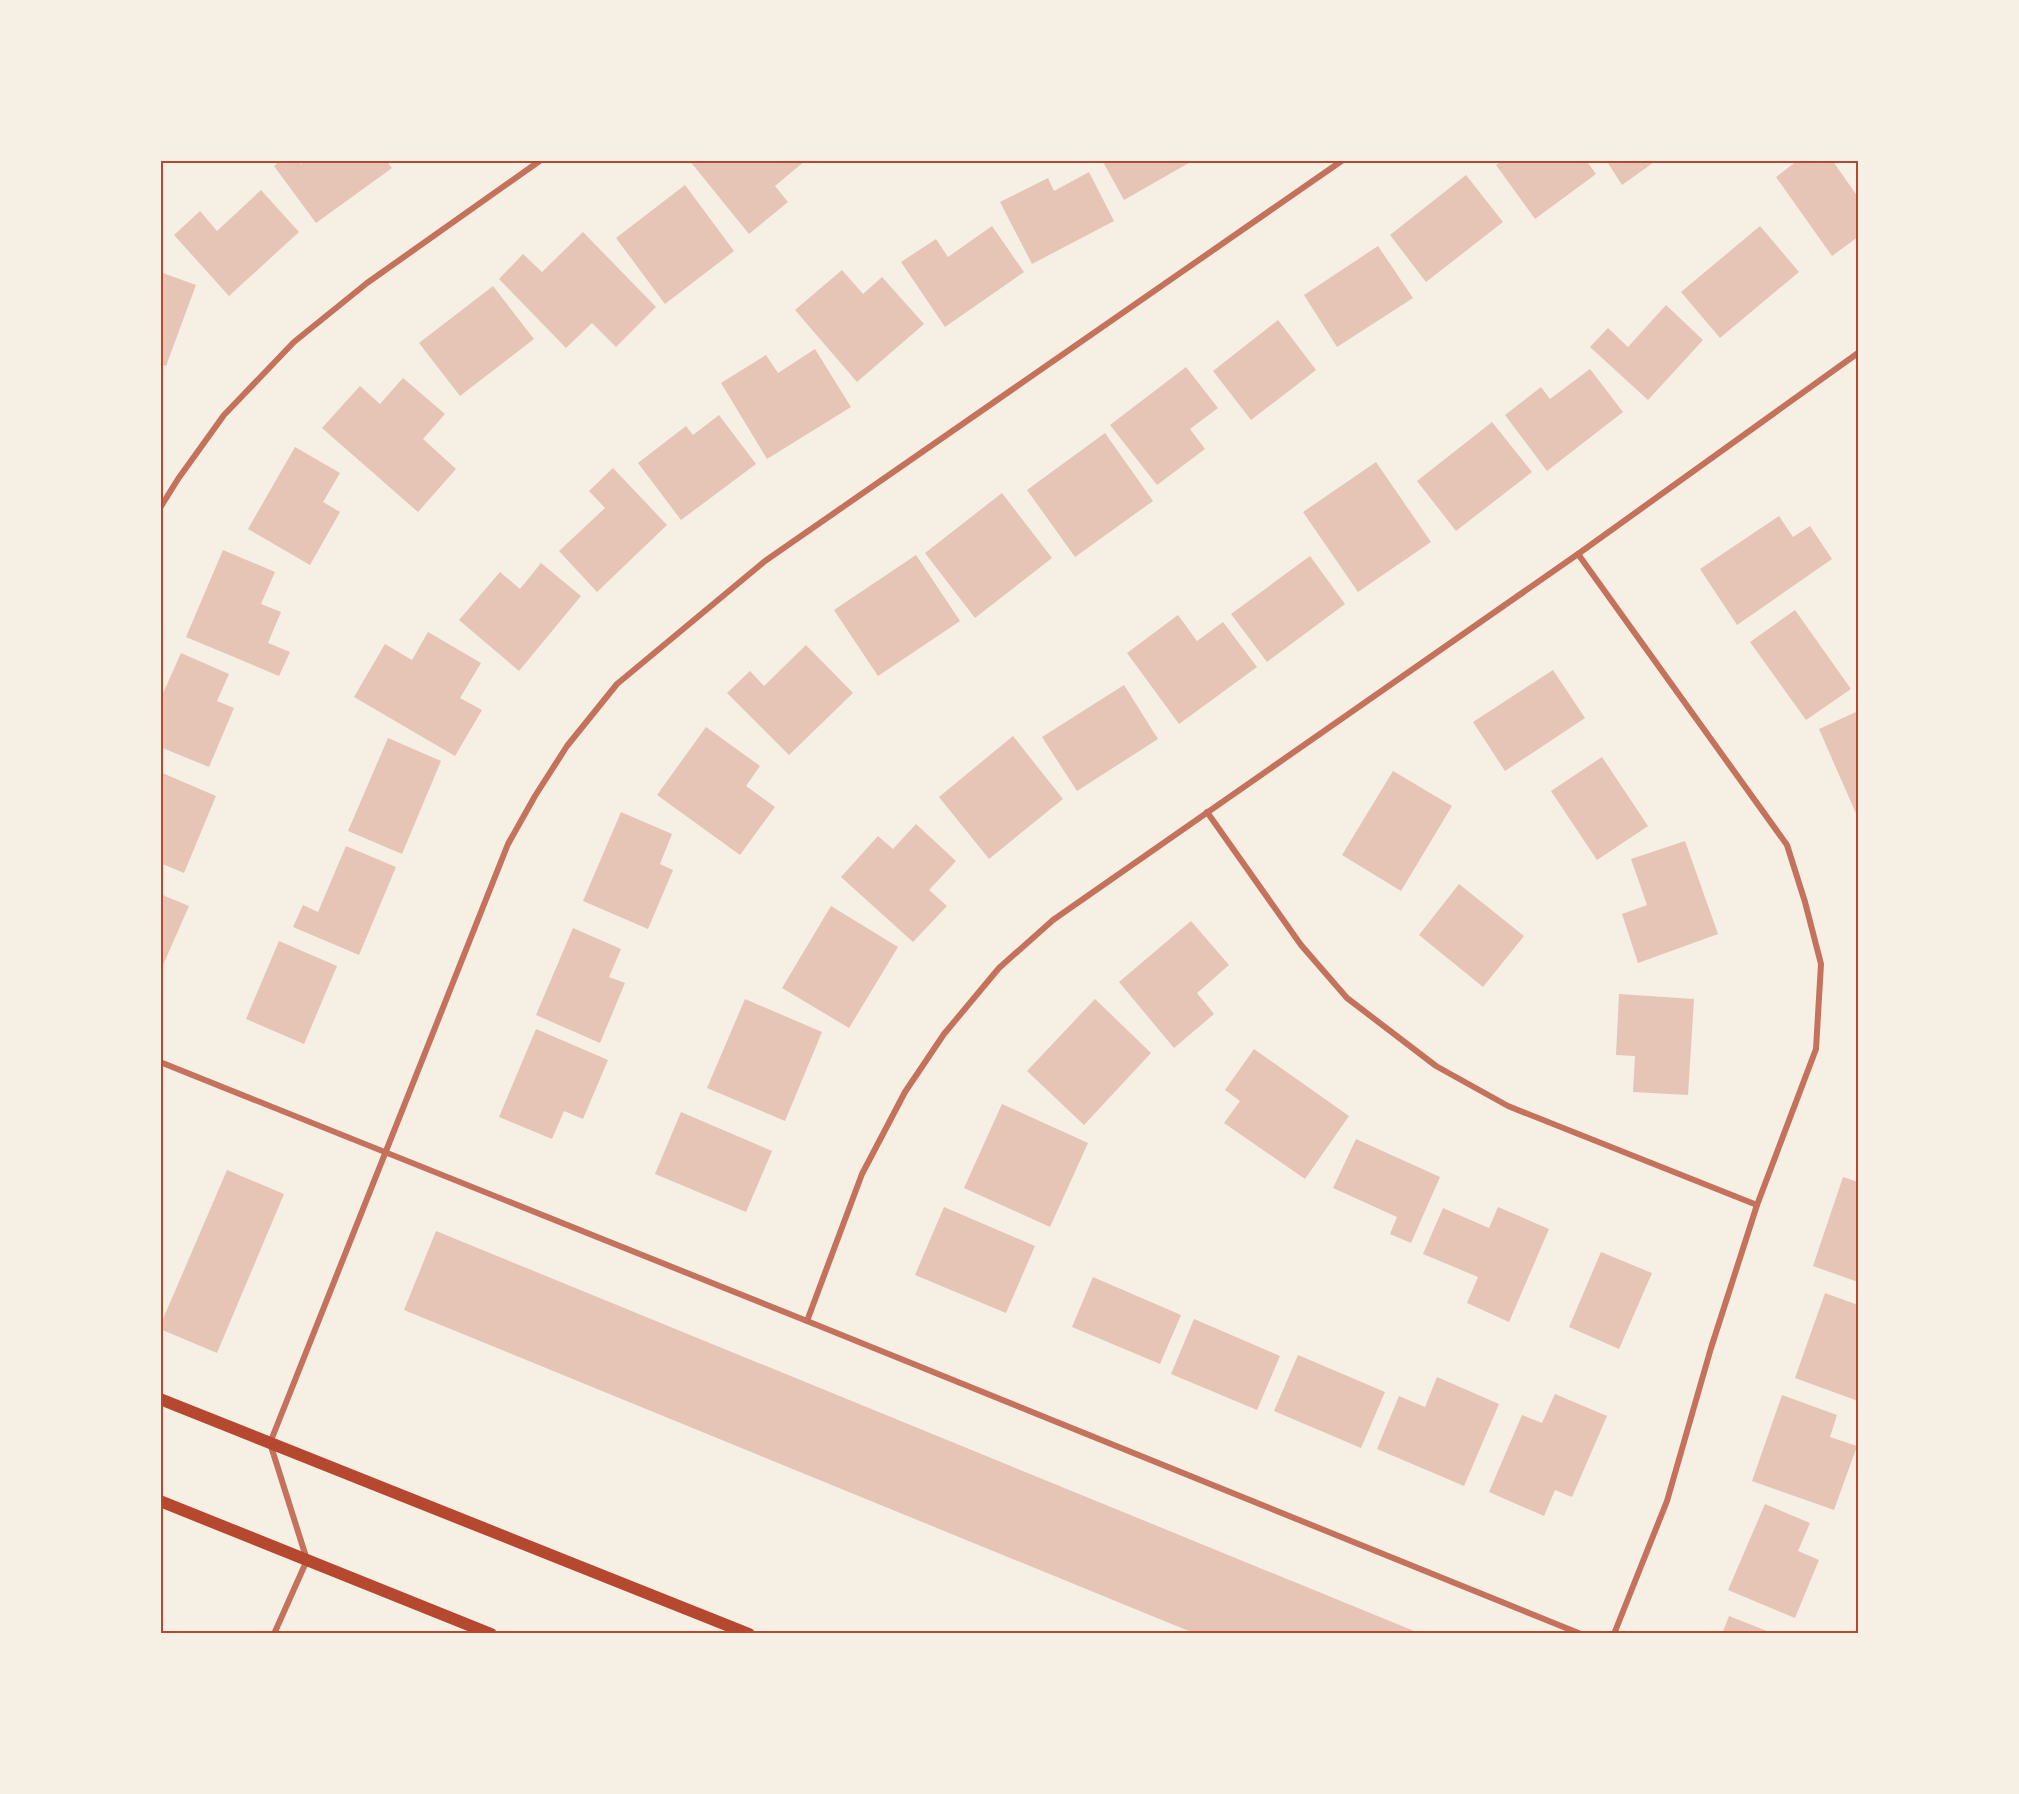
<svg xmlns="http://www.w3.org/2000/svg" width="2019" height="1794" viewBox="0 0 2019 1794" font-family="Lora,serif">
  <rect width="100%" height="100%" fill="#f6efe4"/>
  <g fill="#e6c5b7">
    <polygon points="281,160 298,160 301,164 306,160 386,160 392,168 316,223 274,166"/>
    <polygon points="689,160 806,160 775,186 788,202 749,234"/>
    <polygon points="1102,160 1194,160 1124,200"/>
    <polygon points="1503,160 1586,160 1596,174 1535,219 1496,165"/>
    <polygon points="1606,160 1657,160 1622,185"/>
    <polygon points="1798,160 1832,160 1858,197 1858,237 1832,256 1776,177"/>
    <polygon points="1089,172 1114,221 1032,264 1000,202 1048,178 1054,191"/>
    <polygon points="1466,175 1503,222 1426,282 1390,235"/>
    <polygon points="685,185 734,251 665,304 616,238"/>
    <polygon points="261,190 299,232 229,296 174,235 200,211 217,231"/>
    <polygon points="992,226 1024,272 945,327 901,262 936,239 948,257"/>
    <polygon points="1760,226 1799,272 1720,338 1681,292"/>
    <polygon points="583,232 656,307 616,347 592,323 566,348 499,279 523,254 542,272"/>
    <polygon points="1378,246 1413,298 1337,347 1304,295"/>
    <polygon points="842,270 863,294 882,277 924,324 857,382 795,310"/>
    <polygon points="160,272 196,285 166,366 160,364"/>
    <polygon points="493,286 534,339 460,396 419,343"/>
    <polygon points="1666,305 1703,340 1648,400 1590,347 1608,328 1628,347"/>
    <polygon points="1278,320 1316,370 1251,420 1213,371"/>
    <polygon points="815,349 851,407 767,459 721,383 766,355 778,373"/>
    <polygon points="1186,367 1218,408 1190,429 1205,449 1157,485 1110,425"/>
    <polygon points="1590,369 1623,412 1547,471 1505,415 1541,387 1550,399"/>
    <polygon points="403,378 445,414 423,439 456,469 418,512 322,428 360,386 380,404"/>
    <polygon points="719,415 756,464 681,520 638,463 686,426 693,435"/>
    <polygon points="1492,422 1532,472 1456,531 1417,481"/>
    <polygon points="1105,433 1153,501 1075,557 1027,490"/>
    <polygon points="295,447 340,473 323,502 340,512 310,565 248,529"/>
    <polygon points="1376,462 1431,542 1358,592 1303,512"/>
    <polygon points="613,468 667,525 597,592 559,551 605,508 589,491"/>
    <polygon points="1002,493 1052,558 975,618 925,553"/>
    <polygon points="1779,516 1793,537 1810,526 1832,559 1737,625 1700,569"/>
    <polygon points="223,550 275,572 261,604 281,612 268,643 290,652 279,676 186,637"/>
    <polygon points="916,555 960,621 878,676 834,610"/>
    <polygon points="1310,556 1345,604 1267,662 1231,614"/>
    <polygon points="541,563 581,596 519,671 459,620 500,572 520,589"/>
    <polygon points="1795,610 1851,689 1806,720 1750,642"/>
    <polygon points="1178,615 1197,641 1223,622 1257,667 1179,724 1127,653"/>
    <polygon points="428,632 481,663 460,698 482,710 455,756 354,697 385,644 412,660"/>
    <polygon points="806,645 853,693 789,755 727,693 750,671 764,686"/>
    <polygon points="181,653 229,674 217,701 234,708 209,767 160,747 160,700"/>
    <polygon points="1553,670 1585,718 1505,771 1473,722"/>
    <polygon points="1124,685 1158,739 1077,791 1042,737"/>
    <polygon points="1858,711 1858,818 1819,729"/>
    <polygon points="706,727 760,766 746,786 775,807 740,855 657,795"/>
    <polygon points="1013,736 1063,799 989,859 939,797"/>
    <polygon points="388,738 441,761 402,854 348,831"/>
    <polygon points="1602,757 1648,826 1597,860 1551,791"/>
    <polygon points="1393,771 1452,806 1401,891 1342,855"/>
    <polygon points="160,772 216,796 184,873 160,863"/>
    <polygon points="621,812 672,834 660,864 673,870 648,929 583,901"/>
    <polygon points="916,824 956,861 929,890 947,906 913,942 841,877 878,836 893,849"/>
    <polygon points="1685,841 1718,934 1638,963 1622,914 1647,905 1631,859"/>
    <polygon points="346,846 396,867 359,955 293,927 303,905 318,912"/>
    <polygon points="1459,884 1524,936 1483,987 1419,935"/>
    <polygon points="160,894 189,906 163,965 160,964"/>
    <polygon points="831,906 898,947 849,1028 782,988"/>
    <polygon points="1191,921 1229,965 1197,993 1214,1014 1174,1048 1119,982"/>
    <polygon points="573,928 621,949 609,977 625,983 600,1043 536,1015"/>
    <polygon points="279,941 337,966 304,1044 246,1019"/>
    <polygon points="1619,994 1694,999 1688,1095 1633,1092 1635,1056 1616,1055"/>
    <polygon points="745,999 822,1032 785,1121 707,1088"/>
    <polygon points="1095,999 1151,1053 1084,1125 1027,1071"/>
    <polygon points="536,1029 608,1060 583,1119 564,1111 552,1139 499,1117"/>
    <polygon points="1254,1049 1349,1116 1305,1179 1224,1123 1240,1101 1225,1090"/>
    <polygon points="1002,1104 1088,1143 1050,1227 964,1188"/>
    <polygon points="681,1112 772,1151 746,1212 655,1174"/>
    <polygon points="1356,1139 1440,1177 1411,1243 1390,1234 1397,1217 1333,1188"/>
    <polygon points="227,1170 284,1194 217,1353 160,1329 160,1326"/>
    <polygon points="1843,1177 1858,1182 1858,1282 1813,1266"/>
    <polygon points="944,1207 1035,1246 1006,1313 915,1275"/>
    <polygon points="1498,1207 1549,1229 1509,1322 1467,1303 1478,1277 1423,1254 1443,1208 1489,1228"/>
    <polygon points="436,1231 1419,1633 1418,1634 1196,1634 404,1310"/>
    <polygon points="1601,1252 1652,1273 1619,1349 1569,1327"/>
    <polygon points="1093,1277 1181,1315 1160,1364 1072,1327"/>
    <polygon points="1825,1293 1858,1305 1858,1401 1795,1378"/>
    <polygon points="1194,1319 1280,1356 1257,1410 1171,1374"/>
    <polygon points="1298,1355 1385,1392 1361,1448 1274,1411"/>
    <polygon points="1437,1377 1499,1404 1464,1486 1377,1449 1399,1396 1425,1407"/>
    <polygon points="1555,1394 1607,1416 1572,1497 1555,1490 1544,1516 1489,1492 1522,1415 1542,1423"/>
    <polygon points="1782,1395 1837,1415 1830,1437 1857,1446 1834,1510 1752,1481"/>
    <polygon points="1765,1504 1810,1523 1798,1551 1819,1560 1795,1618 1728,1590"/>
    <polygon points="1729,1616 1772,1633 1772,1634 1722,1634"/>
  </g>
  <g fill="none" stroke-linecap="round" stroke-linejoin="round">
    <g stroke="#c5725c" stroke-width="6">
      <polyline points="160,508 178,479 224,415 294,342 367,283 541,160"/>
      <polyline points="1578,554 1787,845 1805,902 1821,964 1816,1049 1757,1205 1711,1348 1667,1501 1614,1634"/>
      <polyline points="1207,812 1301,945 1347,998 1436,1066 1508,1106 1757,1205"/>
      <polyline points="160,1062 807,1321 1581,1634"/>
      <polyline points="807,1321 862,1174 905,1092 944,1034 999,968 1053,920 1578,554 1858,353"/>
      <polyline points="274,1634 307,1560 270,1443 508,844 535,796 567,746 617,684 765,561 1343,160"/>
    </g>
    <g stroke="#b5482f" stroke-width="12">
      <polyline points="160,1399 749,1634"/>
      <polyline points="160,1501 491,1634"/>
    </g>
  </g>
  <rect width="2019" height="1794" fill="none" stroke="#f6efe4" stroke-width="324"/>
  <rect x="162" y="162" width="1695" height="1470" fill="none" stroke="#b5482f" stroke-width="2"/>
</svg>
